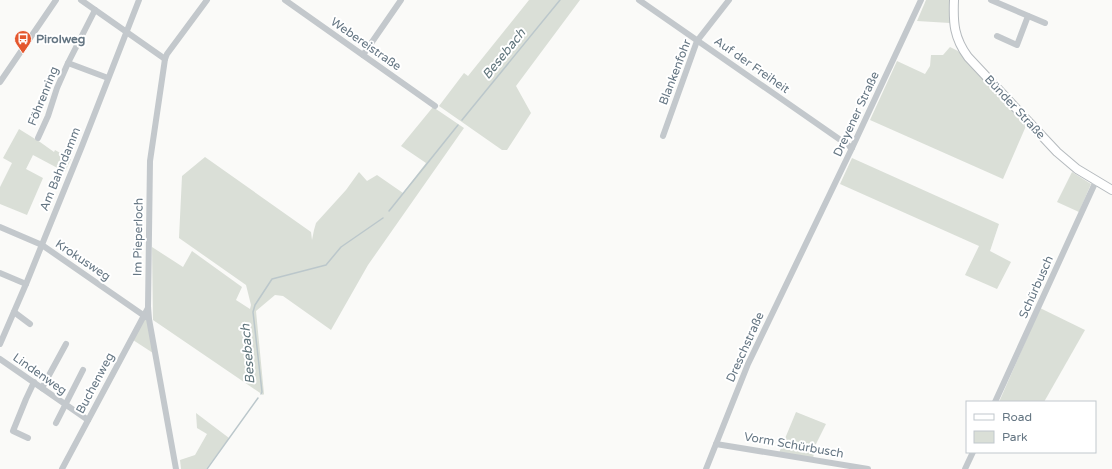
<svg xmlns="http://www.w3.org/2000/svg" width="1112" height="469" viewBox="0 0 1112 469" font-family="'Varela Round',sans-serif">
  <rect width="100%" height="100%" fill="#fafaf8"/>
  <g fill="#dadfd7">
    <polygon points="529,0 580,0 516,86 531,113 507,150 502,150 439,106 464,73 468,76"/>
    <polygon points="926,0 950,0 950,23 917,21"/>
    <polygon points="950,47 958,51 1026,126 1003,179 870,120 897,61 925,74 930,66 931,55 943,55"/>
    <polygon points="433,107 464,128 368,265 331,330 283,296 275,295 256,311 264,394 263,395 153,320 152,247 183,267 192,251 242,287 236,300 250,309 251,305 246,285 179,238 182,176 205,157 311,232 312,240 314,230 316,223 346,190 359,172 367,181 377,175 403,193 426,163 401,146"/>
    <polygon points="19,129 40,142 54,152 55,150 71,159 65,172 33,155 26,169 43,178 27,215 0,204 0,187 12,163 3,158"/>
    <polygon points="852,158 999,224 990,251 1011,262 997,289 965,275 979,246 840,184"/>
    <polygon points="1072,172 1091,184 1079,212 1057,202"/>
    <polygon points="1040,308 1085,330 1044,402 999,402"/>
    <polygon points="144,320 147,320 153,353 133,340"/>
    <polygon points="796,412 826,424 816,444 813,458 779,453"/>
    <polygon points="196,413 229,438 206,469 181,469 180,460 195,455 207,434 197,428"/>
  </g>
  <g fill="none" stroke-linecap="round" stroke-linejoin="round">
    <g stroke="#bbc7cb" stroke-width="1.5">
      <polyline points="462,120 560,0"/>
      <polyline points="389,211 458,125"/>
      <polyline points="261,394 262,392 253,312 255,305 272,279 326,265 341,247 383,218"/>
      <polyline points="207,469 258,398"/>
    </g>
    <defs>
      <path id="major" d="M954 0C953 23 954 38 968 57L1057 152 1077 169 1112 190"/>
    </defs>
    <use href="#major" stroke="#b5babe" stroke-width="10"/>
    <g stroke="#c3c8cc" stroke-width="6">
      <polyline points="81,0 165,59"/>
      <polyline points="285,0 435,106"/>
      <polyline points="639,0 852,148"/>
      <polyline points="991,0 1045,23"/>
      <polyline points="997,36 1017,45 1028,16"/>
      <polyline points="363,55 401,0"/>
      <polyline points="68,63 108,78"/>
      <polyline points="0,82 56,0"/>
      <polyline points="663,136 697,41 729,0"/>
      <polyline points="38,138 48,116 57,88 68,63 95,10"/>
      <polyline points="0,227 42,245 146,317"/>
      <polyline points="0,273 26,284"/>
      <polyline points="14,312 30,324"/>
      <polyline points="0,344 26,284 82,146 139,0"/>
      <polyline points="0,359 88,420"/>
      <polyline points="42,388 66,344"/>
      <polyline points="995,402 1096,181"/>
      <polyline points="56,423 83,370"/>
      <polyline points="28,438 13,431 26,399 34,382"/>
      <polyline points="716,444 868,469"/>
      <polyline points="62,469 148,308"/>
      <polyline points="176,469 149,319 148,307 150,161 165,59 167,54 207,0"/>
      <polyline points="706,469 748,364 852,148 921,0"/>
      <polyline points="965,469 973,452"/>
    </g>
    <use href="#major" stroke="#fff" stroke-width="8"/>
  </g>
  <defs>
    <symbol id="bus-pin" viewBox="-11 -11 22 30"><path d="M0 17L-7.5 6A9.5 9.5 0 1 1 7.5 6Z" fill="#e4572e" stroke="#fff"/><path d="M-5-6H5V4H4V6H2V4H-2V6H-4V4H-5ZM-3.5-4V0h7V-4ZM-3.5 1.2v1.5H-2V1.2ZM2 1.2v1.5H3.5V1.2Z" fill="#fff"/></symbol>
  </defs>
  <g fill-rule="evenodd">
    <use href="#bus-pin" x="13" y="29" width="20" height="27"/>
  </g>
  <g text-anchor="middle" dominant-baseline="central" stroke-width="4" stroke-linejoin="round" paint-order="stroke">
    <g font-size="12" font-weight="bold" fill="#657683" stroke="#fff" text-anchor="start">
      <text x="36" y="39">Pirolweg</text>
    </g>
    <g font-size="12" fill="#657683" stroke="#fff">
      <text transform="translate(366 44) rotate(35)">Webereistraße</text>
      <text transform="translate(752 65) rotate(35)">Auf der Freiheit</text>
      <text transform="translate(675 72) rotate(-69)">Blankenfohr</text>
      <text transform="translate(43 96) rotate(-68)">Föhrenring</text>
      <text transform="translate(1015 107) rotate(47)">Bünder Straße</text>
      <text transform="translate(856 114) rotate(-65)">Dreyener Straße</text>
      <text transform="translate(60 169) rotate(-68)">Am Bahndamm</text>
      <text transform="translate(138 237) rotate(-89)">Im Pieperloch</text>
      <text transform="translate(83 260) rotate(34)">Krokusweg</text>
      <text transform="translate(1036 287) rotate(-66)">Schürbusch</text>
      <text transform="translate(745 347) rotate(-66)">Dreschstraße</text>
      <text transform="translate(40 374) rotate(35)">Lindenweg</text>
      <text transform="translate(95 383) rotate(-62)">Buchenweg</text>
      <text transform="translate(794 445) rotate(10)">Vorm Schürbusch</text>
    </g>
    <g font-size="13" font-style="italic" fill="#60757c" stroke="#fff">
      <text transform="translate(504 54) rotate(-51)">Besebach</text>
      <text transform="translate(248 354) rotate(-95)">Besebach</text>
    </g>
  </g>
  <rect x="966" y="401" width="130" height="52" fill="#ffffff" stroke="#c1c8cd"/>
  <rect x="974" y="414" width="20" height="6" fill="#ffffff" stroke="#c1c8cd"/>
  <text x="1002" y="421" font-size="12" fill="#657683">Road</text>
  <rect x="974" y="431" width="20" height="12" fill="#dadfd7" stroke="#c1c8cd"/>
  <text x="1002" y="441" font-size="12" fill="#657683">Park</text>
</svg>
